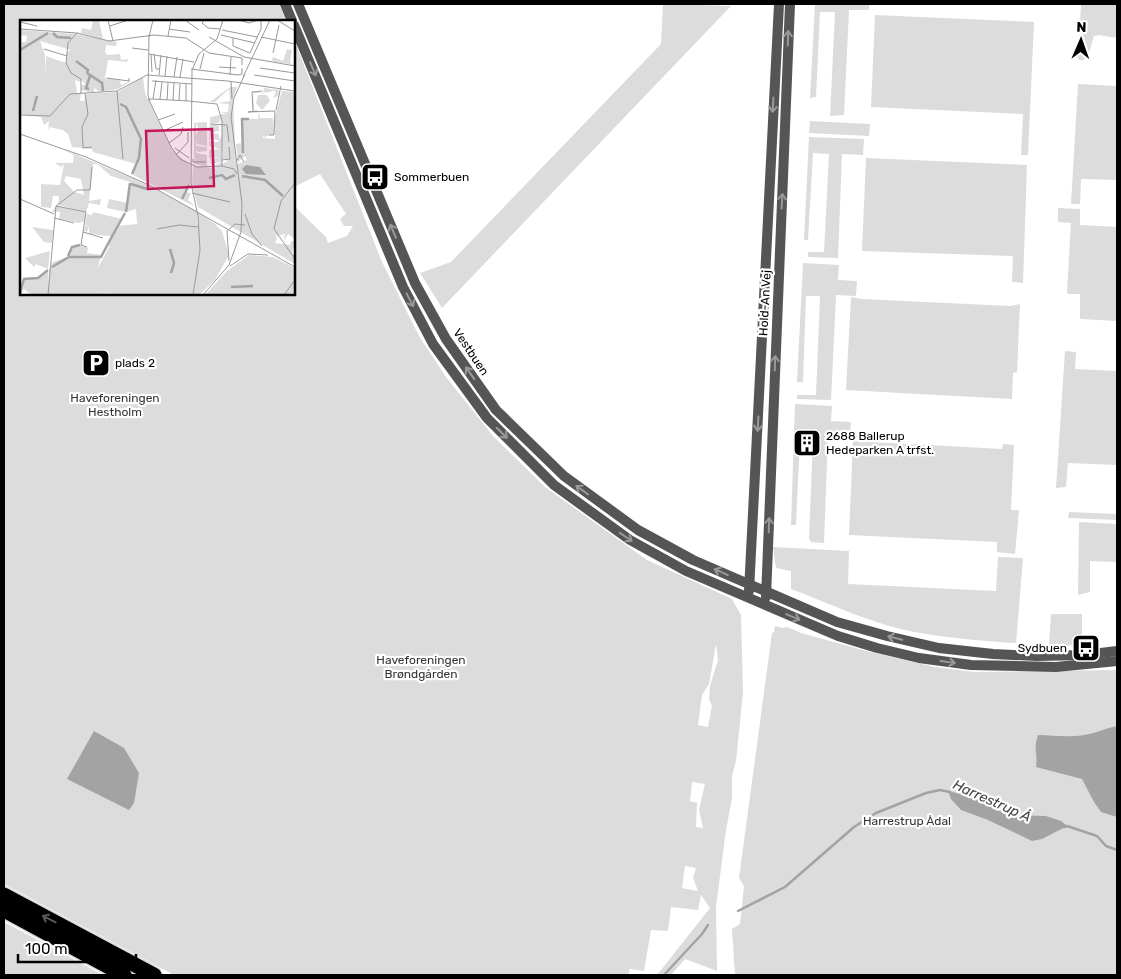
<svg xmlns="http://www.w3.org/2000/svg" width="1121" height="979" viewBox="0 0 1121 979" font-family="Rubik,sans-serif">
  <rect width="100%" height="100%" fill="#fff"/>
  <g fill="#dcdcdc" fill-rule="evenodd">
    <path d="M4 4H279L286 21H21V294H294V206L326 237 328 243 347 236 353 226H344L340 219 346 214 320 174 294 187V40L382 262 419 336 446 377 493 436 545 487 647 560 732 599 741 615 743 692 736 761 732 776V798L726 830 716 907 717 971 685 959 671 975H657L710 908 701 895 698 910 671 907 668 931 651 930 644 971 630 969 628 975H174L4 884ZM716 644 718 660 710 686 709 699 712 706 708 727 698 725 702 695 709 684ZM692 782 705 784 699 810 703 828 696 827 697 803 690 801ZM685 866 696 868 693 878 698 891 682 888Z"/>
    <polygon points="663,4 731,6 442,308 420,273 451,262 661,44"/>
    <polygon points="815,4 869,4 869,10 849,10 844,115 830,116 835,12 820,12 816,97 810,98"/>
    <polygon points="1081,4 1117,4 1117,38 1099,35 1094,36 1088,56 1082,61 1078,59"/>
    <polygon points="875,15 1034,22 1028,155 1021,155 1023,114 871,107"/>
    <polygon points="1078,84 1117,86 1117,180 1081,179 1080,204 1071,204"/>
    <polygon points="810,121 870,124 869,136 809,133"/>
    <polygon points="809,137 864,139 863,155 842,154 838,258 808,257 808,252 824,252 829,154 813,153 808,240 804,240"/>
    <polygon points="866,158 1027,165 1023,283 1012,282 1013,256 862,251"/>
    <polygon points="1058,208 1080,209 1080,225 1117,227 1117,321 1080,319 1080,294 1068,294 1067,292 1071,223 1058,222"/>
    <polygon points="803,263 839,265 838,280 857,281 856,296 836,295 831,400 797,399 797,395 816,395 820,296 806,296 803,382 797,382"/>
    <polygon points="851,297 862,299 1010,306 1020,304 1017,372 1013,373 1012,399 846,390"/>
    <polygon points="1065,351 1076,352 1075,369 1117,371 1117,465 1068,463 1066,487 1056,488"/>
    <polygon points="795,404 832,406 831,421 851,422 850,437 828,436 824,543 811,542 809,538 813,439 800,439 796,525 791,525"/>
    <polygon points="853,441 1002,449 1003,444 1014,445 1011,510 1019,510 1015,554 997,552 997,542 849,535"/>
    <polygon points="1069,512 1117,514 1117,520 1068,518"/>
    <polygon points="1079,522 1117,524 1117,562 1090,561 1090,592 1078,595"/>
    <path d="M773 547 849 551 848 584 996 591 998 557 1023 558 1016 643C982 641 947 638 914 632 872 624 831 604 791 589V571L776 568Z"/>
    <polygon points="1051,614 1082,614 1082,645 1049,646"/>
    <polygon points="775,626 783,628 787,627 801,633 870,652 935,667 975,672 1117,670 1117,975 735,975 732,929 740,924 744,886 739,878 772,633 774,632"/>
    <polygon points="4,922 103,975 4,975"/>
  </g>
  <g fill="#a3a3a3">
    <path d="M1117 726V817L1101 812 1094 802 1082 779 1036 767C1038 754 1033 749 1038 735 1050 735 1062 737 1074 736 1089 736 1103 729 1117 726Z"/>
    <polygon points="94,731 124,748 139,773 134,803 129,810 67,779"/>
    <polygon points="948,791 978,798 1007,815 1046,816 1061,821 1067,826 1042,839 1032,841 988,820 961,810 951,799"/>
  </g>
  <g fill="none" stroke-linecap="round" stroke-linejoin="round">
    <g stroke="#a3a3a3" stroke-width="2.5">
      <polyline points="1064,827 1067,826 1097,836 1106,846 1117,850"/>
      <polyline points="738,911 785,887 854,827 876,813 926,793 940,790 950,792"/>
      <polyline points="664,975 702,934 708,925"/>
    </g>
    <defs>
      <g id="motorway">
        <polyline points="4,895 154,975"/>
        <polyline points="4,910 124,975"/>
      </g>
    </defs>
    <use href="#motorway" stroke="#dbdbdb" stroke-width="18"/>
    <g stroke="#555" stroke-width="10">
      <polyline points="285,4 292,21"/>
      <polyline points="298,4 415,283 446,339 496,410 564,476 638,530 693,560 837,622 887,636 939,648 993,654 1037,656 1084,655 1117,651"/>
      <polyline points="294,25 403,287 433,344 487,418 554,485 630,540 686,571 838,636 877,648 919,658 971,665 1056,667 1117,661"/>
      <polyline points="749,591 779,4"/>
      <polyline points="766,597 790,4"/>
    </g>
    <use href="#motorway" stroke="#000" stroke-width="15"/>
  </g>
  <defs><path id="oneway-shaft" d="M-6 0H5M1.5-3L5.5 0L1.5 3" fill="none" stroke-width="1.6" stroke-linecap="round" stroke-linejoin="round" transform="scale(1.25)"/></defs>
  <g stroke="#999">
    <use href="#oneway-shaft" transform="translate(788 38) rotate(-88)"/>
    <use href="#oneway-shaft" transform="translate(313 69) rotate(67)"/>
    <use href="#oneway-shaft" transform="translate(773 105) rotate(93)"/>
    <use href="#oneway-shaft" transform="translate(782 201) rotate(-87)"/>
    <use href="#oneway-shaft" transform="translate(393 231) rotate(-113)"/>
    <use href="#oneway-shaft" transform="translate(410 300) rotate(62)"/>
    <use href="#oneway-shaft" transform="translate(775 363) rotate(-88)"/>
    <use href="#oneway-shaft" transform="translate(470 373) rotate(-125)"/>
    <use href="#oneway-shaft" transform="translate(758 424) rotate(93)"/>
    <use href="#oneway-shaft" transform="translate(502 433) rotate(45)"/>
    <use href="#oneway-shaft" transform="translate(582 490) rotate(-144)"/>
    <use href="#oneway-shaft" transform="translate(769 525) rotate(-88)"/>
    <use href="#oneway-shaft" transform="translate(626 537) rotate(34)"/>
    <use href="#oneway-shaft" transform="translate(721 572) rotate(-156)"/>
    <use href="#oneway-shaft" transform="translate(793 617) rotate(23)"/>
    <use href="#oneway-shaft" transform="translate(895 638) rotate(-167)"/>
    <use href="#oneway-shaft" transform="translate(948 662) rotate(8)"/>
  </g>
  <use stroke="#595959" href="#oneway-shaft" transform="translate(49 919) rotate(-153)"/>
  <defs>
    <symbol id="bus-square" viewBox="-11 -11 22 22"><rect x="-9" y="-9" width="18" height="18" rx="4" fill="#000" stroke="#fff"/><path d="M-5-6H5V4H4V6H2V4H-2V6H-4V4H-5ZM-3.5-4V0h7V-4ZM-3.5 1.2v1.5H-2V1.2ZM2 1.2v1.5H3.5V1.2Z" fill="#fff"/></symbol>
    <symbol id="parking-square" viewBox="-11 -11 22 22"><rect x="-9" y="-9" width="18" height="18" rx="4" fill="#000" stroke="#fff"/><path d="M-3.5-5.5H1a3.5 3.5 0 0 1 0 7H-1V5.5H-3.5ZM-1-3.4V-.6H.8a1.4 1.4 0 0 0 0-2.8Z" fill="#fff"/></symbol>
    <symbol id="building-square" viewBox="-11 -11 22 22"><rect x="-9" y="-9" width="18" height="18" rx="4" fill="#000" stroke="#fff"/><path d="M-4-6H4V6H1V3H-1V6H-4ZM-2.5-4.3h1.7v1.8h-1.7ZM.8-4.3h1.7v1.8H.8ZM-2.5-1h1.7V.8h-1.7ZM.8-1h1.7V.8H.8Z" fill="#fff"/></symbol>
  </defs>
  <g fill-rule="evenodd">
    <use href="#bus-square" x="359" y="161" width="32" height="32"/>
    <use href="#parking-square" x="80" y="347" width="32" height="32"/>
    <use href="#building-square" x="791" y="427" width="32" height="32"/>
    <use href="#bus-square" x="1070" y="632" width="32" height="32"/>
  </g>
  <g text-anchor="middle" dominant-baseline="central" stroke-width="4.5" stroke-linejoin="round" paint-order="stroke">
    <g font-size="12" fill="#000" stroke="#fff" text-anchor="start">
      <text x="394" y="177">Sommerbuen</text>
      <text x="115" y="363">plads 2</text>
      <text x="826" y="436">2688 Ballerup<tspan x="826" dy="14">Hedeparken A trfst.</tspan></text>
      <text x="1067" y="648" text-anchor="end">Sydbuen</text>
    </g>
    <g font-size="12" fill="#000" stroke="#fff">
      <text transform="translate(765 303) rotate(-87)">Hold-An Vej</text>
      <text transform="translate(471 352) rotate(56)">Vestbuen</text>
    </g>
    <g font-size="12" fill="#333" stroke="#fff">
      <text x="115" y="398">Haveforeningen<tspan x="115" dy="14">Hestholm</tspan></text>
      <text x="421" y="660">Haveforeningen<tspan x="421" dy="14">Brøndgården</tspan></text>
      <text x="907" y="821">Harrestrup Ådal</text>
    </g>
    <g font-size="14" font-style="italic" fill="#444" stroke="#fff">
      <text transform="translate(992 801) rotate(24)">Harrestrup Å</text>
    </g>
  </g>
  <g transform="translate(20 20)">
    <rect width="275" height="275" fill="#fff"/>
    <path d="M69 0 79 1 83 19 61 13 62 8 71 10 73 2ZM0 10 56 14 97 22 96 26 86 25 85 32 87 35 100 34 101 40 108 39 107 42 88 40 85 58 100 60 101 65 115 59 98 69 80 72 74 68V72H69L61 70 62 65H66L61 59V62L55 60 57 72 53 74 61 73 60 81H64L66 74 98 72 123 57 125 73 152 130 170 145V167L164 172 171 173 168 180 176 187 113 155 116 144 73 132 72 129 52 127 48 114 43 110 30 107 28 110 29 101 24 105 21 97 0 94V22H6L7 16 0 15ZM20 21 51 30 47 32 46 43 26 36 25 57V35ZM267 29 272 30 270 43 275 45 233 38 252 41 253 37 263 41ZM210 67H217L213 79 216 145 227 140 225 136 218 142 216 124 221 123 222 126 221 98 238 99 239 92 240 98H253L254 114 244 117 243 114V118L255 119V97L262 71 275 72V219L268 214 264 221 265 214 256 216 253 209 255 215 257 218 255 223 270 225 271 221H275L272 234H275V244L178 187 172 164 173 146 193 148 208 141 203 139 201 94H207L201 92H208L209 84 197 83 210 81 209 69 195 82H190ZM244 68 259 70 258 76 253 78 256 72 252 70 251 72 233 73 234 90H242L236 83 238 75H247L250 81 242 90H233V72H243ZM200 95 202 101V114L200 97 199 103H190L199 106V111L190 113 199 114V120L190 119V122H198L202 115V144L194 146 201 142 191 144 190 139 200 137 189 138V130L200 129 189 126 190 97ZM187 102V109L178 108 176 103V116L178 110H187V126L177 124 176 119V126L187 127V131L177 132 176 127V133L187 135V147L174 144 175 135 174 140V103ZM38 127 126 164 177 191V210L178 192 195 204 202 211 209 235 195 260 179 275H173L176 265 172 275H92L81 271 90 275H12L4 269 0 275 5 258H17L28 250 29 266V249L33 242 47 237 56 224 68 228 67 233 81 235 78 248 89 227 90 216 69 214V206L67 212 64 211 65 206H69L65 205 67 194 72 195 73 192 102 199 97 206 117 204 116 189 106 192 87 188 89 179 108 183 110 162 91 156 77 144H73L69 181 81 179 80 185 69 183 66 192 38 185 39 176H33L31 188 21 187V164L40 165 44 144 41 147 35 143H53L54 135ZM46 156 61 159 64 175 55 172 50 175 54 172 44 161ZM36 186 65 192V201L59 203 39 199 40 192H32ZM12 207 33 210 32 223 24 222ZM30 231 28 249 16 244 14 247 5 238ZM229 235 253 237 275 248V275H185L207 251Z" fill="#dcdcdc" fill-rule="evenodd"/>
    <path d="M226 145 240 147 246 155 226 154 222 149Z" fill="#a3a3a3"/>
    <path fill="none" stroke="#a3a3a3" stroke-width="2.5" d="M33 13 37 17 51 18M0 30 28 13M56 41 68 50 67 53M67 53 82 63 83 71M69 69 66 68 70 56M100 84 106 87 121 119 119 138 112 154M13 91 17 76M223 133 222 99H229M222 156 245 160 263 176M189 158 202 155 206 159 215 155M111 164 127 169M162 179 169 165M106 192 110 163M90 220 105 193M150 229 154 243 151 253M48 236 52 227 60 225M32 247 49 237H81L90 220M211 267 233 266M0 272 4 259 18 258 28 250"/>
    <path fill="none" stroke="#999" stroke-width="1" d="M88 0 93 21M165 0 179 10M185 0 182 3 188 8 200 9M218 0 229 3 238 0M257 0 275 11M0 2 17 6M90 6 108 0M0 9 57 13 89 21 134 15 166 18 189 33 222 38V45M149 9 170 12M202 10 237 17M57 13 48 23 46 43 51 53 61 59V73M201 15 235 23M148 16 151 0M129 17 133 0M189 17 224 37 275 46M241 17 275 24M213 18V26L230 33 241 9V0M112 28 128 30M24 29 47 36M253 33 259 5M129 34 174 42M131 34 132 52M134 34 136 49H139M199 47 216 48M240 48 275 53M171 49 218 55 222 54V48M180 49 184 33M139 55 141 35M210 55 211 37M234 55 275 61M145 56 147 36M154 57 157 37M160 57 163 39M223 57 250 0M87 58 109 61V58M132 61 172 64M211 61 212 79M166 64V81M97 71 103 139M65 73 68 94 62 107 63 128 72 127M133 79 136 60M140 79 142 62M128 80H129V79H132L169 81 197 84 202 101V146L177 147 160 139 151 127 130 82 129 79 128 75 129 15M147 80 148 63M153 80 154 63M159 80 160 64M256 90 261 66M233 91 232 72 242 71M237 91 228 92 255 91M0 95 30 96 50 74 97 71 127 55 208 61 275 71M138 100 155 94M191 104 207 105 209 122M143 111 163 102M0 114 66 137 129 165 275 247M249 115H254L255 91M149 123 161 114 163 107M155 128 169 138M156 135 168 122V112M173 139V142H186M202 140 210 139 209 127M216 142 220 135 224 142M202 146 214 149 217 154M275 163 261 181 254 209 275 239M172 173 210 182M0 179 34 194M36 186 66 192 61 225 67 227M225 194 232 214 242 226M34 198 54 203M137 209 159 205 178 207M63 212 83 218M209 241 207 211 215 204 225 205M210 246 228 234 248 235M28 275 36 186 57 170H70L72 147M173 275 180 230 178 196 171 163 172 50 179 34 197 19 203 0M183 275 209 245 221 212 222 184 211 97 214 78 225 54M264 275 275 260"/>
    <path fill="#c2185b" fill-opacity="0.15" stroke="#c2185b" stroke-width="2.5" d="M192 109 194 166 128 169 126 111Z"/>
    <rect width="275" height="275" fill="none" stroke="#000" stroke-width="2.5"/>
  </g>
  <rect width="1121" height="979" fill="none" stroke="#000000" stroke-width="10"/>
  <g transform="translate(1081 40) rotate(2)" stroke="#ffffff" stroke-width="4" paint-order="stroke">
  <path d="M0-4L9 19L0 12L-9 19Z" fill="#000000"/>
  <text y="-8" font-size="14" font-weight="bold" text-anchor="middle" fill="#000000">N</text>
  </g>
  <path d="M18 954v8h118v-8" fill="none" stroke="#000000" stroke-width="2.5"/>
  <text x="25" y="954" font-size="15" fill="#000000" stroke="#ffffff" stroke-width="4" paint-order="stroke">100 m</text>
</svg>
